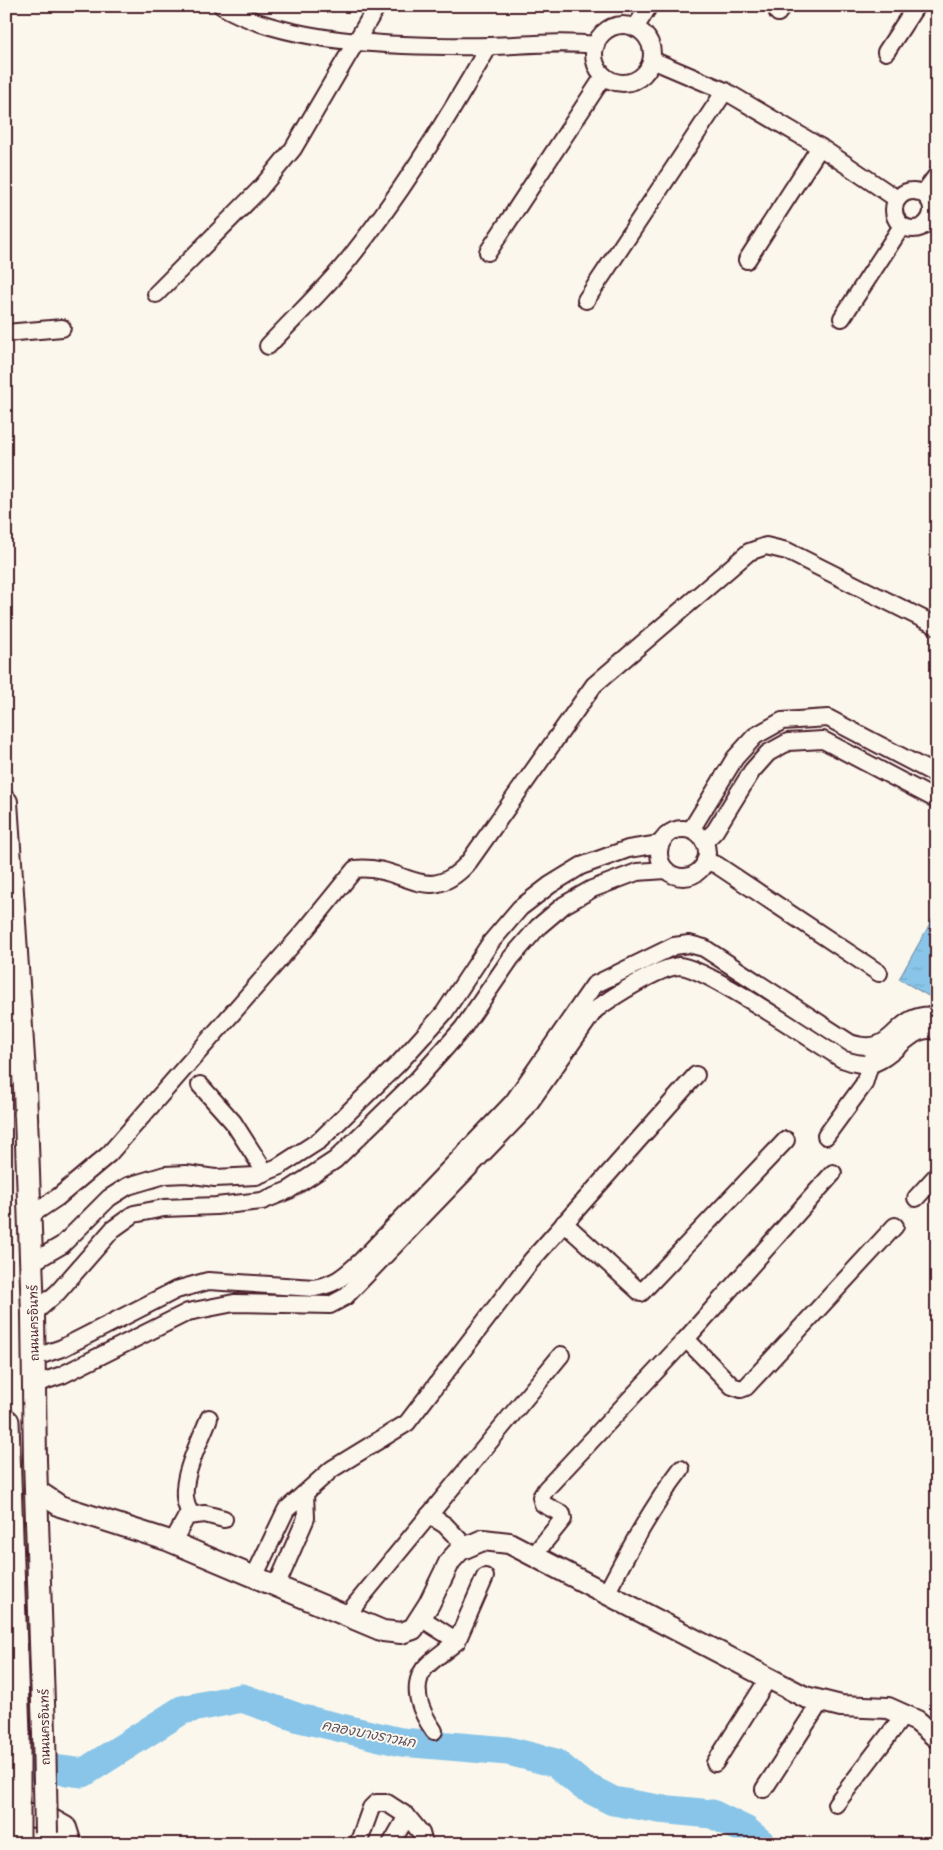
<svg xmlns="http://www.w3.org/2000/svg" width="943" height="1850" viewBox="0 0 943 1850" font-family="'Playpen Sans','Playpen Sans Thai',sans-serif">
  <defs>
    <pattern id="water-ripples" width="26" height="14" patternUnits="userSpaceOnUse" patternTransform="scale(1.25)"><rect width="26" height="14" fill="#88c5e8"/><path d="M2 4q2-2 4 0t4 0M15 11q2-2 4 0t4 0" fill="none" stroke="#77a9c7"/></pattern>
  </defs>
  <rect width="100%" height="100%" fill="#fbf7ec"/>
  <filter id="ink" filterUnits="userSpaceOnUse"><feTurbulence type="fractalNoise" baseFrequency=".02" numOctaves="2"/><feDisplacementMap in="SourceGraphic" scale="10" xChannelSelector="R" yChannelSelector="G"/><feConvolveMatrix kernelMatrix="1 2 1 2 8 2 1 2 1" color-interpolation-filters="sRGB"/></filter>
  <g filter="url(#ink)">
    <polygon fill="url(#water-ripples)" stroke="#6f839c" points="937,911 937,1001 899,979"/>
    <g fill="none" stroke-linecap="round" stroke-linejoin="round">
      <polyline stroke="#88c5e8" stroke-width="29" points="6,1763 83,1773 182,1710 242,1698 299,1718 401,1742 508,1751 556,1763 582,1785 613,1801 659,1809 712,1814 745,1830 762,1844"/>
      <defs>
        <g id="minor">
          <path d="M222 6C290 46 412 47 490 46 525 45 560 41 596 45"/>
          <polyline points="778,13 782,6"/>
          <circle cx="623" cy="54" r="29"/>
          <polyline points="635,28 649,6"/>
          <polyline points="886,52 916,6"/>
          <polyline points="652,60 725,91 820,147 897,199"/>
          <circle cx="913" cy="210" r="19"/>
          <polyline points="923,194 937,175"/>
          <polyline points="488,252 604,76"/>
          <polyline points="747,260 820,147"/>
          <polyline points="156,294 260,189 293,149 377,6"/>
          <polyline points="586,300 725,91"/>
          <polyline points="842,318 902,226"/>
          <polyline points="6,333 62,328"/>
          <path d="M268 346C295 317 324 290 349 259 402 193 447 120 489 46"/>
          <circle cx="683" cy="853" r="24"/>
          <polyline points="691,830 735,758 755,736 782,721 828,718 937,775"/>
          <polyline points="704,842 715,831 752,771 768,753 788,742 823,740 937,800"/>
          <polyline points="705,861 717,865 879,973"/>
          <polyline points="200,1085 233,1122 265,1172"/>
          <polyline points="826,1136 864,1084 873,1054"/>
          <polyline points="916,1198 937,1175"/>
          <path d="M28 1217 58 1197 109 1154 307 928 355 869C406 864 426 909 468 863L594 685 749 552 766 546 787 551 937 626"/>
          <polyline points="564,1223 641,1293 786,1140"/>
          <polyline points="31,1263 62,1245 109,1198 128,1186 165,1175 186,1174 215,1178 256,1176 278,1167 320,1140 399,1063 444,1013 491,942 520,908 550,885 581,866 628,849 660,844"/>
          <polyline points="33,1314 58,1292 113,1229 134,1214 164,1208 216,1206 262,1201 289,1190 335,1160 417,1080 463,1028 511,958 538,927 564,905 592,889 637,872 666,870"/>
          <polyline points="686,1339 732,1386 741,1389 746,1387 895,1226"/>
          <path d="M33 1358 62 1348 176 1290 208 1281 314 1288C337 1284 344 1276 361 1261L513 1102 594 985 674 946 689 944 704 948 850 1043C899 1059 890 1010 937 1016"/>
          <path d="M35 1384 62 1375 188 1312 234 1303 330 1305 345 1297 524 1111 595 1010C612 997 659 967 679 966 704 966 815 1042 842 1059 851 1062 859 1065 869 1064 893 1061 914 1020 937 1032"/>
          <polyline points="305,1493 332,1469 407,1423 531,1261 696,1075"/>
          <path d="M192 1515C172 1492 199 1444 209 1418"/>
          <polyline points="429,1515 445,1525 466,1547"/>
          <polyline points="172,1543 187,1516 205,1514 224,1519"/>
          <polyline points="534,1555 563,1519 562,1514 543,1504 541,1497 546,1489 686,1339 833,1173"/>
          <polyline points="254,1577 286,1510 305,1493 306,1518 276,1587"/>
          <path d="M607 1592C629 1550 652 1507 681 1469"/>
          <polyline points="346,1616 561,1355"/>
          <polyline points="421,1618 457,1641 485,1577"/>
          <path d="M434 1731C422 1714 410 1689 424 1669 432 1659 447 1650 457 1641"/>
          <polyline points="715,1763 768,1679"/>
          <polyline points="764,1789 821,1701"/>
          <polyline points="836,1804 904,1715"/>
          <polyline points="358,1844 371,1808 376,1803 387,1803 407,1816"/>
          <polyline points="391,1844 407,1816 421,1833 424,1844"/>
        </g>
        <polyline id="tertiary" points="36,1490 60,1506 167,1540 383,1631 401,1633 413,1629 429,1604 450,1561 460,1550 483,1540 509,1543 805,1697 841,1706 888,1708 917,1721 937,1738"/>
        <g id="secondary">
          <polyline points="6,802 25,1088 33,1314 35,1460 44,1733"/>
          <polyline points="6,1810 49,1819 65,1828 70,1844"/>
        </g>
        <polyline id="primary" points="6,1422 17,1734"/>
      </defs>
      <use href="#minor" stroke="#4a1f2b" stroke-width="20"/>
      <use href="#tertiary" stroke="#4a1f2b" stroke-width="24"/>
      <use href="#secondary" stroke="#4a1f2b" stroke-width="26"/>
      <use href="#primary" stroke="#4a1f2b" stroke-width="29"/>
      <use href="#minor" stroke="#fbf7ec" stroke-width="16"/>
      <use href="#tertiary" stroke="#fbf7ec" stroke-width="20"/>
      <use href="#secondary" stroke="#fbf7ec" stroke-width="22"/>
      <use href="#primary" stroke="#fbf7ec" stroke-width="25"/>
      <defs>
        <polyline id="secondary-bridge" points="44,1733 46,1833"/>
        <polyline id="primary-bridge" points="17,1837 17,1734"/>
      </defs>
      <use href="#secondary-bridge" stroke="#4a1f2b" stroke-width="26" stroke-linecap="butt"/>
      <use href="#primary-bridge" stroke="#4a1f2b" stroke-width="29" stroke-linecap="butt"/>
      <use href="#secondary-bridge" stroke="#fbf7ec" stroke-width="22"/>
      <use href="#primary-bridge" stroke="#fbf7ec" stroke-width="25"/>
    </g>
  </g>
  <g text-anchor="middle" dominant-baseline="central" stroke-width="4" stroke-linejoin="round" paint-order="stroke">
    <g font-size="12" fill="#4a1f2b" stroke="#fbf7ec">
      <text transform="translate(33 1323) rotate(-91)">ถนนนครอินทร์</text>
      <text transform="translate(44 1727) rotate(-91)">ถนนนครอินทร์</text>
    </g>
    <g font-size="14" font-style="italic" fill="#5d5164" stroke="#fbf7ec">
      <text transform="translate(369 1733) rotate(11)">คลองบางราวนก</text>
    </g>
  </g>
  <rect width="943" height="1850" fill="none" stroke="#fbf7ec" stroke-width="25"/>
  <rect x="12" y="12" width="918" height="1825" fill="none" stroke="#4a1f2b" stroke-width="2" filter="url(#ink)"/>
</svg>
